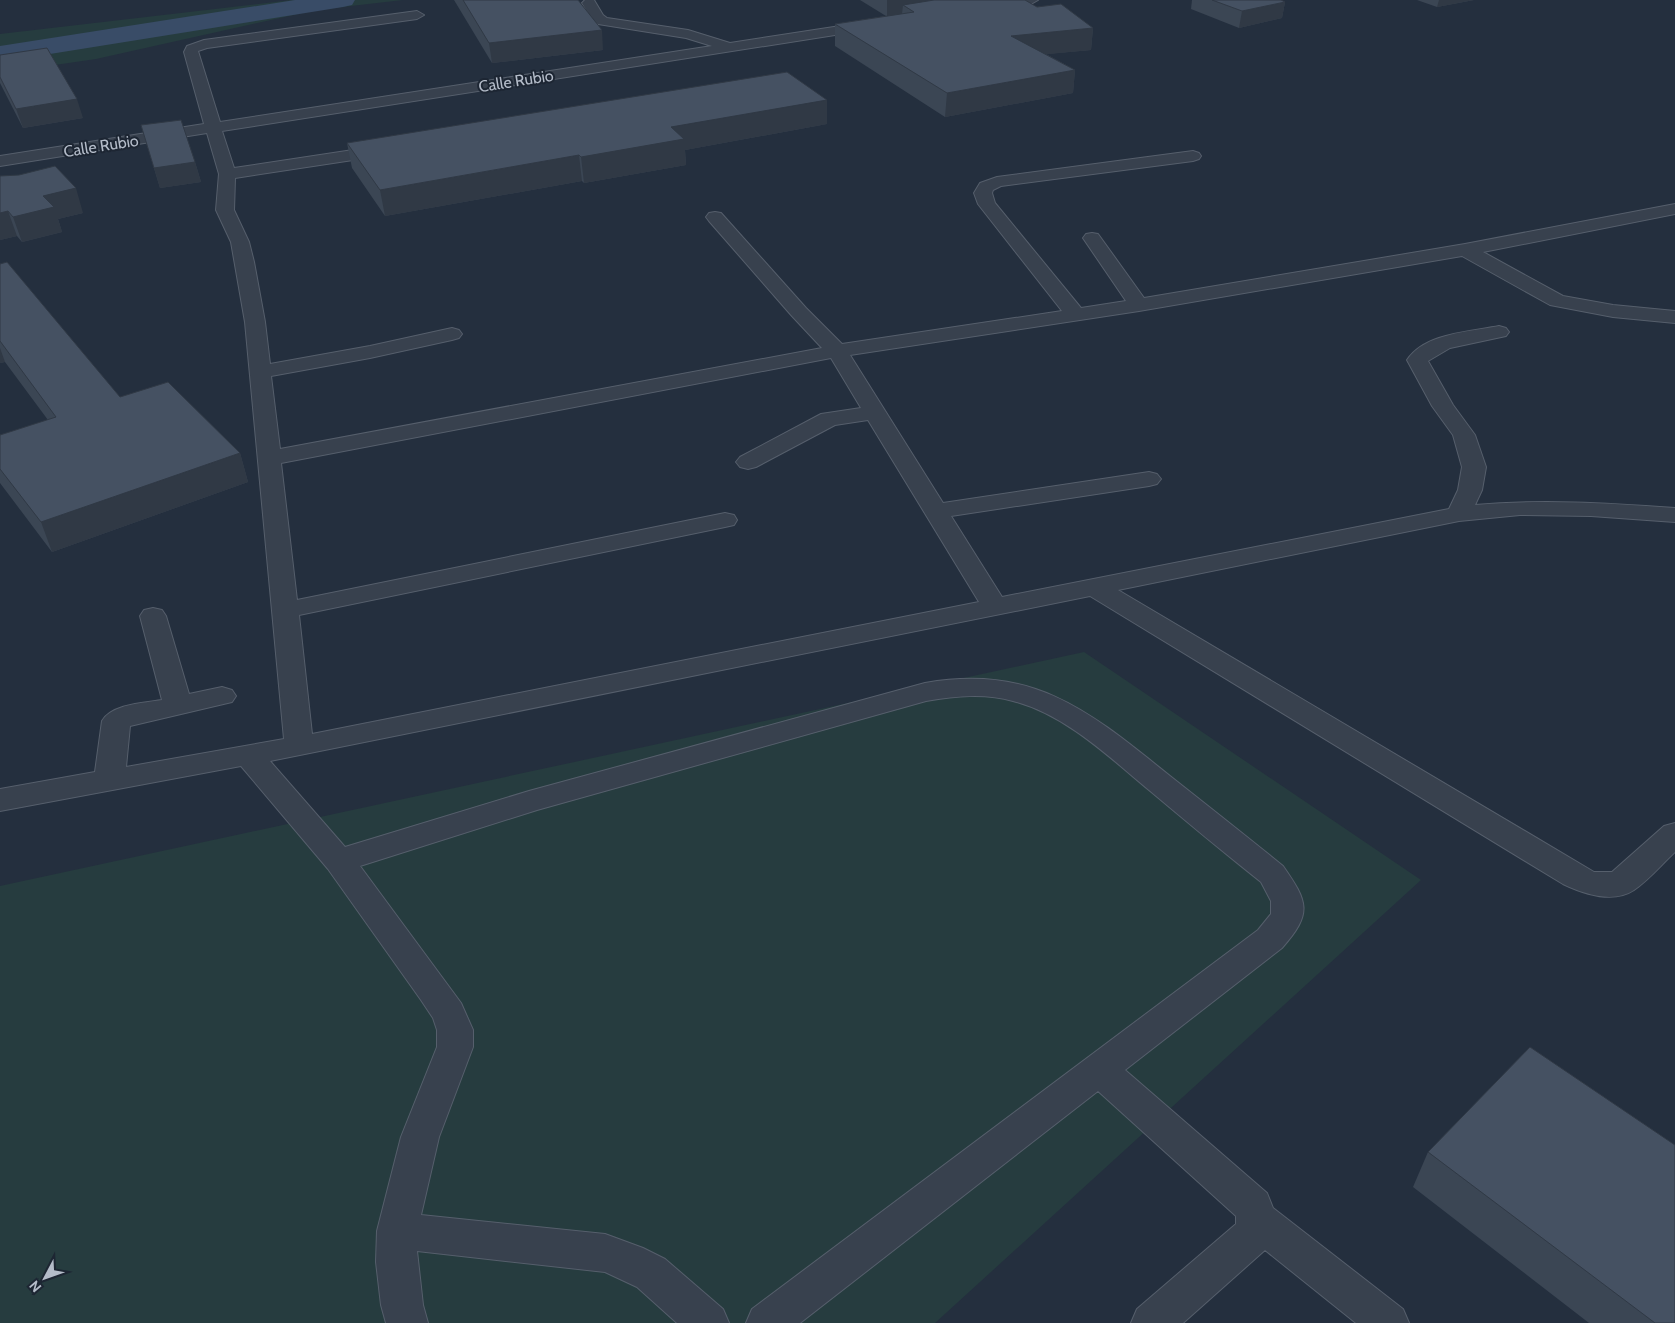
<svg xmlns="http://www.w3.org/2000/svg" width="1675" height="1323" viewBox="0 0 1675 1323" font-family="Cabin,sans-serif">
  <rect width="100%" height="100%" fill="#242f3e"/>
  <g fill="#263c3f">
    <polygon points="292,0 403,0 316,10 96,59 0,73 0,34"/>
    <polygon points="1084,652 1421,880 935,1323 0,1323 0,886"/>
  </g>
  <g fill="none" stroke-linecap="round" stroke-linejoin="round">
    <polygon fill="#394c67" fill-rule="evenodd" points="295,0 355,0 352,5 343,7 0,62 0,46"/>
    <defs>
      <g id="minor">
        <path d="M585 0H594L603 15 607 18 688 30 730 43 873 21 880 25 873 29 222 131 234 168 386 145 392 147 394 150 392 153 386 155 235 178 234 210 249 242 254 262 265 322 270 364 370 346 452 328 459 330 462 334 459 338 452 340 370 358 271 376 280 449 822 348 792 316 709 221 706 217 709 213 715 212 721 213 806 308 842 344 1062 311 978 204 974 193 980 183 997 177 1193 151 1199 153 1201 156 1199 159 1193 161 1001 186 993 190 992 193 995 203 1081 308 1126 301 1083 238 1086 234 1092 233 1098 234 1144 298 1465 244 1675 204V214L1483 252 1563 296 1613 305 1675 311V323L1613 317 1550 305 1462 256 1139 311 850 355 943 503 1149 472 1157 474 1161 479 1157 484 1149 486 951 516 1002 597 1449 509 1458 490 1462 467 1453 435 1432 406 1407 360C1425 333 1469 332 1499 326L1506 328 1509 332 1506 336 1450 348 1428 361 1453 405 1475 435 1486 467 1482 490 1475 505C1542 499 1608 503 1675 508V522L1591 516 1520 515 1459 521 1118 590 1594 872H1612L1664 826 1675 823V852C1662 864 1649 880 1634 890 1613 904 1584 894 1563 884L1090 596 270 761 345 847 529 791 925 683C1035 664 1090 712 1170 776 1208 806 1246 836 1283 866 1308 902 1313 913 1282 948L1125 1070 1267 1193 1273 1208 1403 1309 1409 1323H1356L1265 1250 1183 1323H1131L1137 1309 1236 1224V1216L1098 1091 800 1323H746L752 1309 1258 930 1271 914V901L1261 882C1223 852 1186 821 1149 790 1108 756 1066 715 1013 701 985 693 955 696 926 701L537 810 360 866 461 1003 473 1030V1047L439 1137 421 1215 605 1234 643 1248 665 1259 723 1309 729 1323H677L637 1287 605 1272 417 1251 423 1305 428 1323H386L381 1305 376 1262 377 1231 401 1137 437 1047V1030L433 1018 421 1000 328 869 241 766 0 811V789L95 772 102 721C112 704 144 703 162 700L140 616 144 610 153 608 162 610 166 616 189 694 222 687 232 690 236 696 232 702 130 726 126 767 284 739 245 322 231 242 216 210 219 174 207 133 0 166V156L204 124 184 52 187 46 204 40 417 11 424 15 417 19 207 48 198 51 220 122 712 46 686 38 598 24 593 21 582 3ZM831 358 861 408 821 414 740 457 736 462 740 467 748 469 756 467 835 425 868 420 979 602 312 734 299 615 725 527 734 525 737 520 734 515 725 513 297 600 281 463Z"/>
        <polygon points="1007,0 1038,0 1031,4 989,11 982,7 984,4"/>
      </g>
    </defs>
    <use href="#minor" stroke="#565f6c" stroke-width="2"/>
    <use href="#minor" fill="#38414e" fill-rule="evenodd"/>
  </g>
  <g fill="#3b4654">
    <polygon points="454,0 578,0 603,50 492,63"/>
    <polygon points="860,0 1025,0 1037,7 1093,28 1091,50 1046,54 1075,70 1073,93 945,117 835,46 835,24 886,16"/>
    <polygon points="1192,0 1281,0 1285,2 1282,18 1239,28 1191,9"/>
    <polygon points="1417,0 1474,0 1437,7"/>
    <polygon points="0,55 83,118 23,128 0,83"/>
    <polygon points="827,124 685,150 686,165 584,183 582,181 385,216 352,168 347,143"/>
    <polygon points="141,125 195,162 201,182 160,188"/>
    <polygon points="0,176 83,213 58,219 62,232 22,242 17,236 0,240"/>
    <polygon points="0,264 120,397 240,453 248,482 52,552 0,483 0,435 48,420 5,362 0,363"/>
    <polygon points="1428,1152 1675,1323 1589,1323 1413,1187"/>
  </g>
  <g fill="#303945">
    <polygon points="887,0 988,0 914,12 903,5 902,14 887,17"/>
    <polygon points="1439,0 1474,0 1437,7"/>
    <polygon points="1285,2 1282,18 1239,28 1242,11"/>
    <polygon points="1093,28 1091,50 1009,58 1011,36"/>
    <polygon points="602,30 603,50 492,63 489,43"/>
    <polygon points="1075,70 1073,93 945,117 947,93"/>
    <polygon points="77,99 83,118 23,128 16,109"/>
    <polygon points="827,100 827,124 685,150 686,165 584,183 581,157 671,127"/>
    <polygon points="579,155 582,181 385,216 380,190"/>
    <polygon points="195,162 201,182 160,188 154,168"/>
    <polygon points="76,188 83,213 58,219 62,232 22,242 13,217 43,196"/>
    <polygon points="8,211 17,236 0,240 0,213"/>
    <polygon points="0,348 5,362 0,363"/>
    <polygon points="240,453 248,482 52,552 41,522"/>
  </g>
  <g fill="#455162" stroke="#303945">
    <polygon points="463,0 578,0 602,30 489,43"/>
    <polygon points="934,0 1025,0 1037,7 1061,4 1093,28 1011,36 1075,70 947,93 835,24 914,12 903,5"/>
    <polygon points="1212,0 1281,0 1285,2 1242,11"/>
    <polygon points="47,48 77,99 16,109 0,77 0,55"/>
    <polygon points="787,72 827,100 671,127 684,139 581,157 579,155 380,190 347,143"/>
    <polygon points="181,120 195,162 154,168 141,125"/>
    <polygon points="55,166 76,188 43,196 54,207 13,217 8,211 0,213 0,176 19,175"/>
    <polygon points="7,262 120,397 168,382 240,453 41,522 0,469 0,435 56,417 0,341 0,264"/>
    <polygon points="1530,1047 1675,1145 1675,1323 1655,1323 1428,1152"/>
  </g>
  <g text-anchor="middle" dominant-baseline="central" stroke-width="4" stroke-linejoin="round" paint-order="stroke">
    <g font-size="16" fill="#b4bcc9" stroke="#1d2633">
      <text transform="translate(516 81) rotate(-9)">Calle Rubio</text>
      <text transform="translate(101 146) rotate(-9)">Calle Rubio</text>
    </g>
  </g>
  <g transform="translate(45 1278) rotate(229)" stroke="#1d2633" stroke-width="4" paint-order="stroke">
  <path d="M0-4L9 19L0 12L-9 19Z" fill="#b4bcc9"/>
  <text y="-8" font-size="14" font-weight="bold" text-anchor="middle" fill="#b4bcc9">N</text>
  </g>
</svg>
